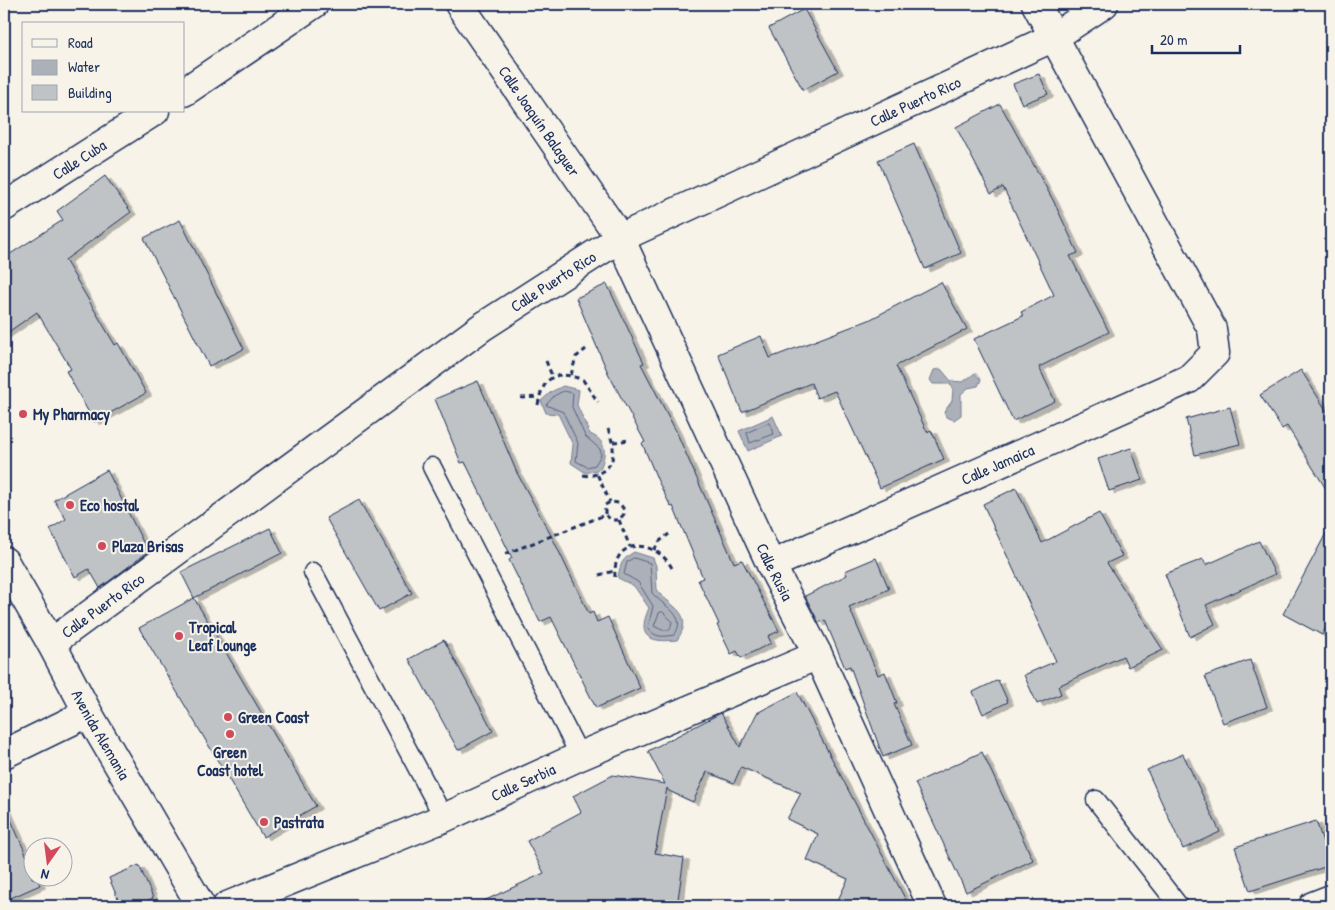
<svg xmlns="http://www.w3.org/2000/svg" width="1335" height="910" viewBox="0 0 1335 910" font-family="'Patrick Hand',sans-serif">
  <defs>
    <filter id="shadow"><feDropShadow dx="5.5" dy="3" stdDeviation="0" flood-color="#0004"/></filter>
  </defs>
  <rect width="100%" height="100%" fill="#f7f3e8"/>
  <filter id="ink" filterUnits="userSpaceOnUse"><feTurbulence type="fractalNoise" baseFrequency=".02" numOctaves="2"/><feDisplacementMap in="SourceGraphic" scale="10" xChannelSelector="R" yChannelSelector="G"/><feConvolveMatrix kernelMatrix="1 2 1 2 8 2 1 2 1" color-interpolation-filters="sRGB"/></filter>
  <g filter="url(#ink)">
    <g fill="#acb0b9" stroke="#727c95">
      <polygon points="941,369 951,381 963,382 975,373 981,380 978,386 968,388 961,394 961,415 954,420 946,417 944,412 952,401 953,388 950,384 933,384 930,380 934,370"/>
      <path d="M563 386 579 390 577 405 590 434C608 441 606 455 600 469L586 473 571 463 573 445 558 414 546 413 541 401 551 392Z"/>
      <polygon points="773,416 782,436 748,451 739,431"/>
      <path d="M634 552 653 558 656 566 657 591C673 608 695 614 677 640 649 643 636 637 649 608L634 586 618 578C620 564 622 559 634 552Z"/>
    </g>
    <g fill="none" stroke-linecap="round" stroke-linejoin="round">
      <g stroke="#556382" stroke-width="1">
        <polygon points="564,391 573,393 572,407 585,436 600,449 601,455 595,465 587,467 576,461 578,443 563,412 546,405 554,396"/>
        <polygon points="769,423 774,434 750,443 747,433"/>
        <path d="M634 558 650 563 652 593C663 606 689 616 674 635 663 637 655 638 648 628L653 606 638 582 624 574 627 562Z"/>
        <polygon points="663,612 672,621 670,630 662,630 654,626 659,613"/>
      </g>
    </g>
    <g fill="#c0c3c5" stroke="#1b2f5e" filter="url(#shadow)">
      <polygon points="804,9 838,71 803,90 769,28"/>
      <polygon points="1039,74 1048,94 1022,104 1013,84"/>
      <polygon points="1000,104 1053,200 1078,253 1070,256 1109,332 1039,367 1055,401 1013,421 974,339 1023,316 1021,312 1054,295 1003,187 991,194 956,127"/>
      <polygon points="914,144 961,253 925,269 878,160"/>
      <polygon points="105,176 131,212 65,260 115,345 118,343 146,393 94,422 66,371 71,369 37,312 4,335 4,258 63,220 57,211"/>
      <polygon points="180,220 244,349 209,366 144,238"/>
      <polygon points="941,282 967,329 896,366 927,432 931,430 944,459 880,488 835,391 817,398 811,383 742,412 718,354 761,336 770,358 869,320"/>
      <polygon points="607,284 644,363 641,364 676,431 734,563 742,560 779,631 768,636 771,643 741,658 737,651 731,654 717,625 719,624 698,580 703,578 673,506 671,507 658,481 642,443 645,442 608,373 576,298"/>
      <polygon points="1301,370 1331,418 1331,497 1287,426 1282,429 1260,395"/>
      <polygon points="478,381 517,473 553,539 589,614 593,612 597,622 608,617 640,688 596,708 551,617 540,622 509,560 512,558 465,462 461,463 435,399"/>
      <polygon points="1230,407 1240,444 1195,455 1186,419"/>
      <polygon points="1131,448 1142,480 1109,491 1098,459"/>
      <polygon points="107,470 148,552 100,588 89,569 75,577 50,529 66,519 54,500"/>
      <polygon points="1016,488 1042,543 1099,513 1122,556 1107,563 1163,650 1128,667 1123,656 1058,686 1061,694 1037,704 1024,675 1056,661 983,504"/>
      <polygon points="359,500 412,593 379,611 326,518"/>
      <polygon points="1331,524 1331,618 1322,635 1283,614"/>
      <polygon points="270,528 282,553 194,598 181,572"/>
      <polygon points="1259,541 1275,574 1206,605 1215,624 1190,637 1165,574 1203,559 1206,565"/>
      <polygon points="876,558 889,589 849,607 878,675 885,672 897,703 894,704 912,745 883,757 850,666 845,668 825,620 819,623 805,596 847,575 845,571"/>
      <polygon points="194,598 316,806 263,837 139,628"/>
      <polygon points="444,640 493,731 458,750 409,659"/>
      <polygon points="1250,660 1267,707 1223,723 1205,676"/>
      <polygon points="998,680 1008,702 983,714 973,692"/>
      <polygon points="797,692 909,906 835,906 848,879 807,860 818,834 787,819 801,793 741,767 734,783 707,772 693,802 669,791 667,788 655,853 684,858 677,906 473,906 544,873 527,841 581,812 573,796 613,775 665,784 648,751 721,713 740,747 757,713"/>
      <polygon points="982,752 1033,860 966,892 915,783"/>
      <polygon points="1183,754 1220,832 1183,849 1147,770"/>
      <polygon points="4,804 32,868 32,878 37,878 40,885 4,901"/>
      <polygon points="1316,821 1331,865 1250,891 1235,847"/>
      <polygon points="139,865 153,898 135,906 121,906 109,878"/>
    </g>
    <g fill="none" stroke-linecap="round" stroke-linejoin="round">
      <defs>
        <g id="service">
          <polyline points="432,467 580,756"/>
          <polyline points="313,572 444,818"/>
          <polyline points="1096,800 1179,906"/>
        </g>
        <g id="minor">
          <path id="s1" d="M459 4 620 238 771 565 818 655 932 906"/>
          <polyline points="184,92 314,4"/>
          <path id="s2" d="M4 207 155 111"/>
          <path id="s3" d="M771 565 1189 379 1215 353 1212 329 1036 4"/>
          <path id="s4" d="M51 643 482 327 620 238 1054 37 1104 4"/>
          <polyline points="4,754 88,713"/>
          <path id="s5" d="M227 906 444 818 580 756 818 655"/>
          <polyline points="1313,906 1331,899"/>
        </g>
        <g id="tertiary">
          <path id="s6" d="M4 561 51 643 88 713 201 906"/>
        </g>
      </defs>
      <use href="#service" stroke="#1b2f5e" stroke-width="21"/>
      <use href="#minor" stroke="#1b2f5e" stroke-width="31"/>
      <use href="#tertiary" stroke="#1b2f5e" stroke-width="31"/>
      <g stroke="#1b2f5e" stroke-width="3" stroke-dasharray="5 4" stroke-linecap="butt">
        <polyline points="546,361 552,376"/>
        <polyline points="571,375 576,357 586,349"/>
        <polyline points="521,398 539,397"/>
        <path d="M538 405C543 376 556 369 583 380L598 402"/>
        <path d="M608 429C615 447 618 465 597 474L610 502"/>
        <polyline points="613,442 630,440"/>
        <polyline points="583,475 589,476 597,474"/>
        <polyline points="619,520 630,547"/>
        <polyline points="654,550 660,541 669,534"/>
        <polyline points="505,554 605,515 612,520 619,520 624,514 623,508 619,503 610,502 605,505 605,515"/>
        <polyline points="599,575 614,571"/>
        <path d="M615 577C612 536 656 539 672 568"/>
      </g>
      <use href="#service" stroke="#f7f3e8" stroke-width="18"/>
      <use href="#minor" stroke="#f7f3e8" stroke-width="28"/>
      <use href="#tertiary" stroke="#f7f3e8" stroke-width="28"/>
    </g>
  </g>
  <g fill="#d1495b" stroke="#f7f3e8" stroke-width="2">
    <circle cx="23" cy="414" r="5"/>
    <circle cx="70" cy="505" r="5"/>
    <circle cx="102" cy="546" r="5"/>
    <circle cx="179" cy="636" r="5"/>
    <circle cx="228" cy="717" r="5"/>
    <circle cx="230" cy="734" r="5"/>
    <circle cx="264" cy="822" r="5"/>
  </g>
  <g text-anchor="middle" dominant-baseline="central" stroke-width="4" stroke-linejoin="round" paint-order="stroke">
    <g font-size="16" fill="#1b2f5e" stroke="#f7f3e8">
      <text stroke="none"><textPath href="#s4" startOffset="1024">Calle Puerto Rico</textPath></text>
      <text stroke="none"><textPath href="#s1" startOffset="142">Calle Joaquín Balaguer</textPath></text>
      <text stroke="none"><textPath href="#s2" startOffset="89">Calle Cuba</textPath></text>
      <text stroke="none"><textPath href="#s4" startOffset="619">Calle Puerto Rico</textPath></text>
      <text stroke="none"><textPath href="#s3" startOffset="248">Calle Jamaica</textPath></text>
      <text stroke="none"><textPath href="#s1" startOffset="652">Calle Rusia</textPath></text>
      <text stroke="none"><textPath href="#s4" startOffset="64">Calle Puerto Rico</textPath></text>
      <text stroke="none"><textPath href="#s6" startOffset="199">Avenida Alemania</textPath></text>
      <text stroke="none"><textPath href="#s5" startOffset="321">Calle Serbia</textPath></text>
    </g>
    <g font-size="16" font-weight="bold" fill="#1b2f5e" stroke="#f7f3e8" text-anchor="start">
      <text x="33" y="414">My Pharmacy</text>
      <text x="80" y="505">Eco hostal</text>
      <text x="112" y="546">Plaza Brisas</text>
      <text x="189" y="627">Tropical<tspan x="189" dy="18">Leaf Lounge</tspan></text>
      <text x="238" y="717">Green Coast</text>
      <text x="230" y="752" text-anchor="middle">Green<tspan x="230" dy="18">Coast hotel</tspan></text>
      <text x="274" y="822">Pastrata</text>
    </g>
  </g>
  <rect width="1335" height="910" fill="none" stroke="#f7f3e8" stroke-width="20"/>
  <rect x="10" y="10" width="1315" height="890" fill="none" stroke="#1b2f5e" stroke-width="2" filter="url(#ink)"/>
  <rect x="22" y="22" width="162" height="90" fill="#f7f3e8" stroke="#9fa5b1"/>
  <rect x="32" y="39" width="25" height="8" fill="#f7f3e8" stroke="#9fa5b1"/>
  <text x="68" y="48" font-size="15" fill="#1b2f5e">Road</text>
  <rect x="32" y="60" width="25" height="15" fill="#acb0b9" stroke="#9fa5b1"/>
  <text x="68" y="72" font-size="15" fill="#1b2f5e">Water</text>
  <rect x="32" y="85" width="25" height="15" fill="#c0c3c5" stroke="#9fa5b1"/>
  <text x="68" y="98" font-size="15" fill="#1b2f5e">Building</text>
  <g transform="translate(48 862) rotate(194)"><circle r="24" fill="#f7f3e8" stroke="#9fa5b1"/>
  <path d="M0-4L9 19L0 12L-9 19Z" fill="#d1495b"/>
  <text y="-8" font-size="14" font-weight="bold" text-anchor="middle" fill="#1b2f5e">N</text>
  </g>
  <path d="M1152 45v8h88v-8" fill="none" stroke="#1b2f5e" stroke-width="2.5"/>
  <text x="1160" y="45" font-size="15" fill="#1b2f5e" stroke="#f7f3e8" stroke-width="4" paint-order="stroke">20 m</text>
</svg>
